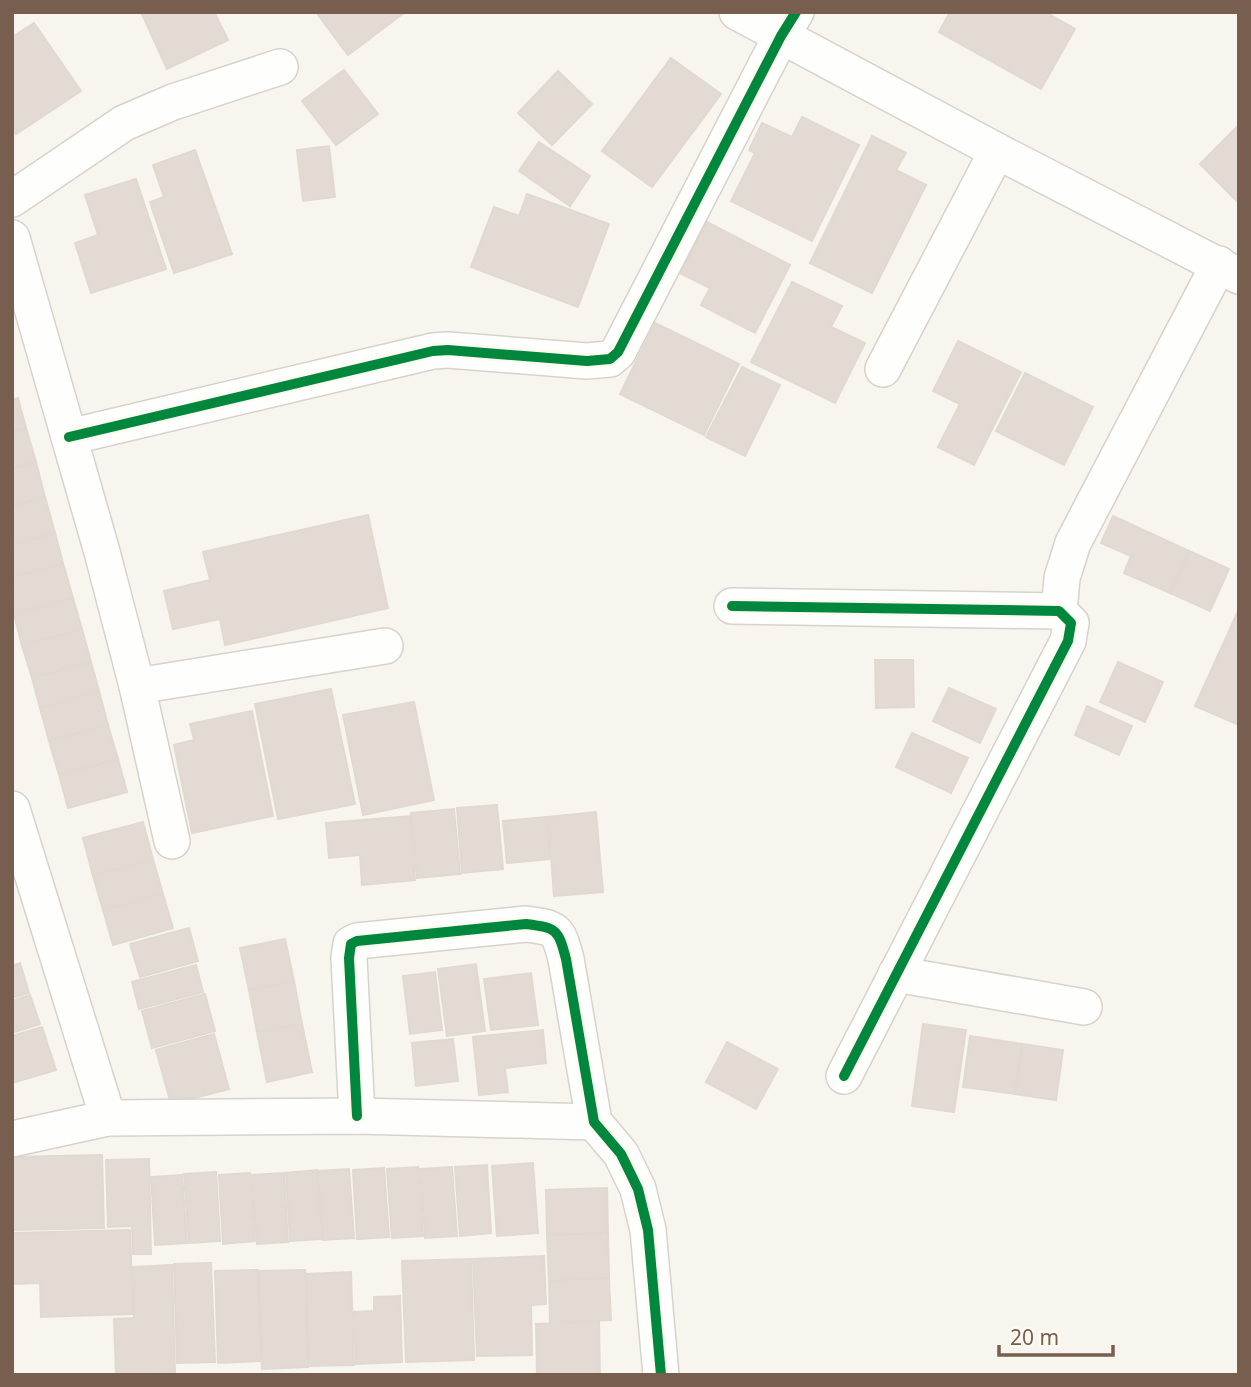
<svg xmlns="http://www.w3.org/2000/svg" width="1251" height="1387" viewBox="0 0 1251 1387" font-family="'Noto Sans',sans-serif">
  <rect width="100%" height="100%" fill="#f8f5ee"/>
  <g fill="#e3dbd3" stroke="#e1d9d0" stroke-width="2">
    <polygon points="141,12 214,12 228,40 167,69"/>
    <polygon points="316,12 405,12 348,55"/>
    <polygon points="950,12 1045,12 1075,29 1041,89 939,32"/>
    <polygon points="34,23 81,91 16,134 12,128 12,37"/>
    <polygon points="671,58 721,94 652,187 602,151"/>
    <polygon points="344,70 378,114 336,145 302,101"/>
    <polygon points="558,71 592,104 552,145 518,113"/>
    <polygon points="802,117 859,145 812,241 731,201 755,153 749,150 762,123 792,137"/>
    <polygon points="1239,125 1239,203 1200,164"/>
    <polygon points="872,136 906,153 896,170 926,185 872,293 810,263"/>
    <polygon points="539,142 590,176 570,206 519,171"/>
    <polygon points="329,146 335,197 303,201 297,150"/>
    <polygon points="195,150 232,254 174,273 150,202 164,197 153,165"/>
    <polygon points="136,179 166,269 91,293 75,243 98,235 85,195"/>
    <polygon points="527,194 609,224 578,307 471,267 494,207 519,216"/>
    <polygon points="707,222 790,265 755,333 701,305 710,288 680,273"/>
    <polygon points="792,282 842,306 831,327 865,343 835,403 751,362"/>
    <polygon points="655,323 739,364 704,435 620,394"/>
    <polygon points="958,341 1021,372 974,465 938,447 960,404 933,391"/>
    <polygon points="742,367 780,385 745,456 706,437"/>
    <polygon points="1025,373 1093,407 1064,465 996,431"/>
    <polygon points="18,398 26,428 12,432 12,400"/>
    <polygon points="26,428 36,462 12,469 12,432"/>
    <polygon points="36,462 45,497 12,506 12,469"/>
    <polygon points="45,497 55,533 12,545 12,506"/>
    <polygon points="368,515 388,608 225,645 220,619 173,629 164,591 210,580 203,552"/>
    <polygon points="1113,516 1189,551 1170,593 1124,573 1131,556 1101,543"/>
    <polygon points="55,533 63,563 12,578 12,545"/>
    <polygon points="1189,551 1229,569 1210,611 1170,593"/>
    <polygon points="63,563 73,598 14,614 12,578"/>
    <polygon points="73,598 82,629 22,646 14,614"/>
    <polygon points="1239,609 1239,725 1195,706"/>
    <polygon points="82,629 91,662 32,678 22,646"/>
    <polygon points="875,660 913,660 914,707 876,708"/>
    <polygon points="91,662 99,691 40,708 32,678"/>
    <polygon points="1118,662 1163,682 1145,722 1100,702"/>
    <polygon points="949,688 996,709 980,743 933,721"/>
    <polygon points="331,689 355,804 278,819 255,704"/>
    <polygon points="99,691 108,725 49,741 40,708"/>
    <polygon points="414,702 434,800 363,815 343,715"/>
    <polygon points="1087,706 1132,726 1119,755 1075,735"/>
    <polygon points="252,711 273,816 192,833 174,745 194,740 190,724"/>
    <polygon points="108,725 118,759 59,775 49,741"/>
    <polygon points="912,733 968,758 951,793 896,767"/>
    <polygon points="118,759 127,792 68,808 59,775"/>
    <polygon points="497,805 503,869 462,873 457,808"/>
    <polygon points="454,809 460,874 417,878 411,813"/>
    <polygon points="596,812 603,892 554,896 548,817"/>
    <polygon points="410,816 415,880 362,885 360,855 329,858 326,823"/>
    <polygon points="546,817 550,859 507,863 503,821"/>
    <polygon points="143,822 153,859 93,876 83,838"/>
    <polygon points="153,859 163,894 103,910 93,876"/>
    <polygon points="163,894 173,928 113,945 103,910"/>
    <polygon points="189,928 198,961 140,977 130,944"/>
    <polygon points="285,939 294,981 249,990 240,948"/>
    <polygon points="20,963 29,993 12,998 12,966"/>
    <polygon points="476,964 485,1031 447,1036 438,969"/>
    <polygon points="196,965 203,992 139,1009 132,982"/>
    <polygon points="435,972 442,1030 410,1034 403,976"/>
    <polygon points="531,973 538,1025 491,1030 484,979"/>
    <polygon points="294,981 302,1024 257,1032 249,990"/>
    <polygon points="205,994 215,1031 152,1048 142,1011"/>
    <polygon points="30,995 40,1024 12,1033 12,1001"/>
    <polygon points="302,1024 312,1072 267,1082 257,1032"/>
    <polygon points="923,1024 966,1030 954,1112 912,1106"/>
    <polygon points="42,1027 56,1070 12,1083 12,1036"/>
    <polygon points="543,1030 546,1063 505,1068 508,1092 479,1095 473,1037"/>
    <polygon points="214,1034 229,1089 171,1104 156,1050"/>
    <polygon points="970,1036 1022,1044 1015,1094 963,1087"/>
    <polygon points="453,1039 458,1081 416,1086 412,1043"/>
    <polygon points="727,1042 778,1069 756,1109 706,1082"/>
    <polygon points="1022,1044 1063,1050 1056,1100 1015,1094"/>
    <polygon points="102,1155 104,1228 12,1230 12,1157"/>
    <polygon points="149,1159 151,1254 133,1254 132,1226 108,1227 106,1160"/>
    <polygon points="533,1163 538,1233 497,1236 492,1166"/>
    <polygon points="487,1165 491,1233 460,1236 455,1167"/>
    <polygon points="418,1167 423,1236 392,1238 387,1169"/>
    <polygon points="452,1167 457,1236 425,1238 420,1169"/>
    <polygon points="384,1168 389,1237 357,1239 353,1170"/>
    <polygon points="349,1169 354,1238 323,1240 318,1171"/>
    <polygon points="317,1170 322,1239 290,1241 286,1173"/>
    <polygon points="216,1172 220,1241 189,1243 184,1174"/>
    <polygon points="250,1173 255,1241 223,1244 219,1175"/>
    <polygon points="284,1173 288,1242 257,1244 252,1175"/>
    <polygon points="182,1175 187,1243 155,1245 151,1177"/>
    <polygon points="607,1188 608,1233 547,1235 546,1190"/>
    <polygon points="130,1230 133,1314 41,1317 40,1283 12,1284 12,1233"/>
    <polygon points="608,1233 609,1278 549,1281 547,1235"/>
    <polygon points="544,1256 546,1304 531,1305 532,1355 477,1356 473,1259"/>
    <polygon points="471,1259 474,1360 406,1362 402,1261"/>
    <polygon points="211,1263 215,1362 177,1363 174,1264"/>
    <polygon points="172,1265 175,1373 116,1375 114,1319 134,1318 133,1267"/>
    <polygon points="258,1270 261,1361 218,1363 215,1271"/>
    <polygon points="305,1270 308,1367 262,1369 259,1271"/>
    <polygon points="351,1272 354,1365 309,1366 306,1274"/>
    <polygon points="609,1278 611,1320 550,1322 549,1281"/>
    <polygon points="400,1296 402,1362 356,1364 354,1312 374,1311 374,1297"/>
    <polygon points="599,1322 600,1375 537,1375 536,1324"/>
  </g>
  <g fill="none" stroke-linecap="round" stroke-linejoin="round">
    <defs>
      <g id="street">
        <polyline points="737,12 997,151 1239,276"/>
        <polyline points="12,199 124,123 173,102 280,67"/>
        <polyline points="12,238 102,552 137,686 385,646"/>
        <polyline points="883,369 997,151"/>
        <polyline points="69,437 433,351 448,350 587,361 610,359 618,352 781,36 796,12"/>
        <polyline points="732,606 1059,611 1071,623 1068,641 844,1076"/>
        <polyline points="1059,611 1062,578 1073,543 1219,264"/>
        <polyline points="137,686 172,841"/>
        <polyline points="12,809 108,1118"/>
        <polyline points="896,974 1084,1007"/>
        <path d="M357 1116 349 958 351 944 357 941 526 924C557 928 558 929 566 959L594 1122 621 1154 638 1189 648 1230 661 1375"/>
        <polyline points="12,1139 108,1118 357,1116 594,1122"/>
      </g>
    </defs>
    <use href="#street" stroke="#d7d2cc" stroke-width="38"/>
    <use href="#street" stroke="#fefefc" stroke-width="35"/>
    <defs>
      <g id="cycleway">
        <polyline points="69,437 433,351 448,350 587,361 610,359 618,352 781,36 796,12"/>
        <polyline points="732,606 1059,611 1071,623 1068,641 844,1076"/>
        <path d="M357 1116 349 958 351 944 357 941 526 924C557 928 558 929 566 959L594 1122 621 1154 638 1189 648 1230 661 1375"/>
      </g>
    </defs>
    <use href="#cycleway" stroke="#fefaf1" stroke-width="15"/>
    <use href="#cycleway" stroke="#00873e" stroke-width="10"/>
  </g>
  <rect width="1251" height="1387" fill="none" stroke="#775e4e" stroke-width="28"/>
  <path d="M999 1345v10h114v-10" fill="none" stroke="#775e4e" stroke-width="3.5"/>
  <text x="1010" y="1345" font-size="21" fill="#775e4e" stroke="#fefaf1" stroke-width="5" paint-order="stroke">20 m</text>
</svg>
